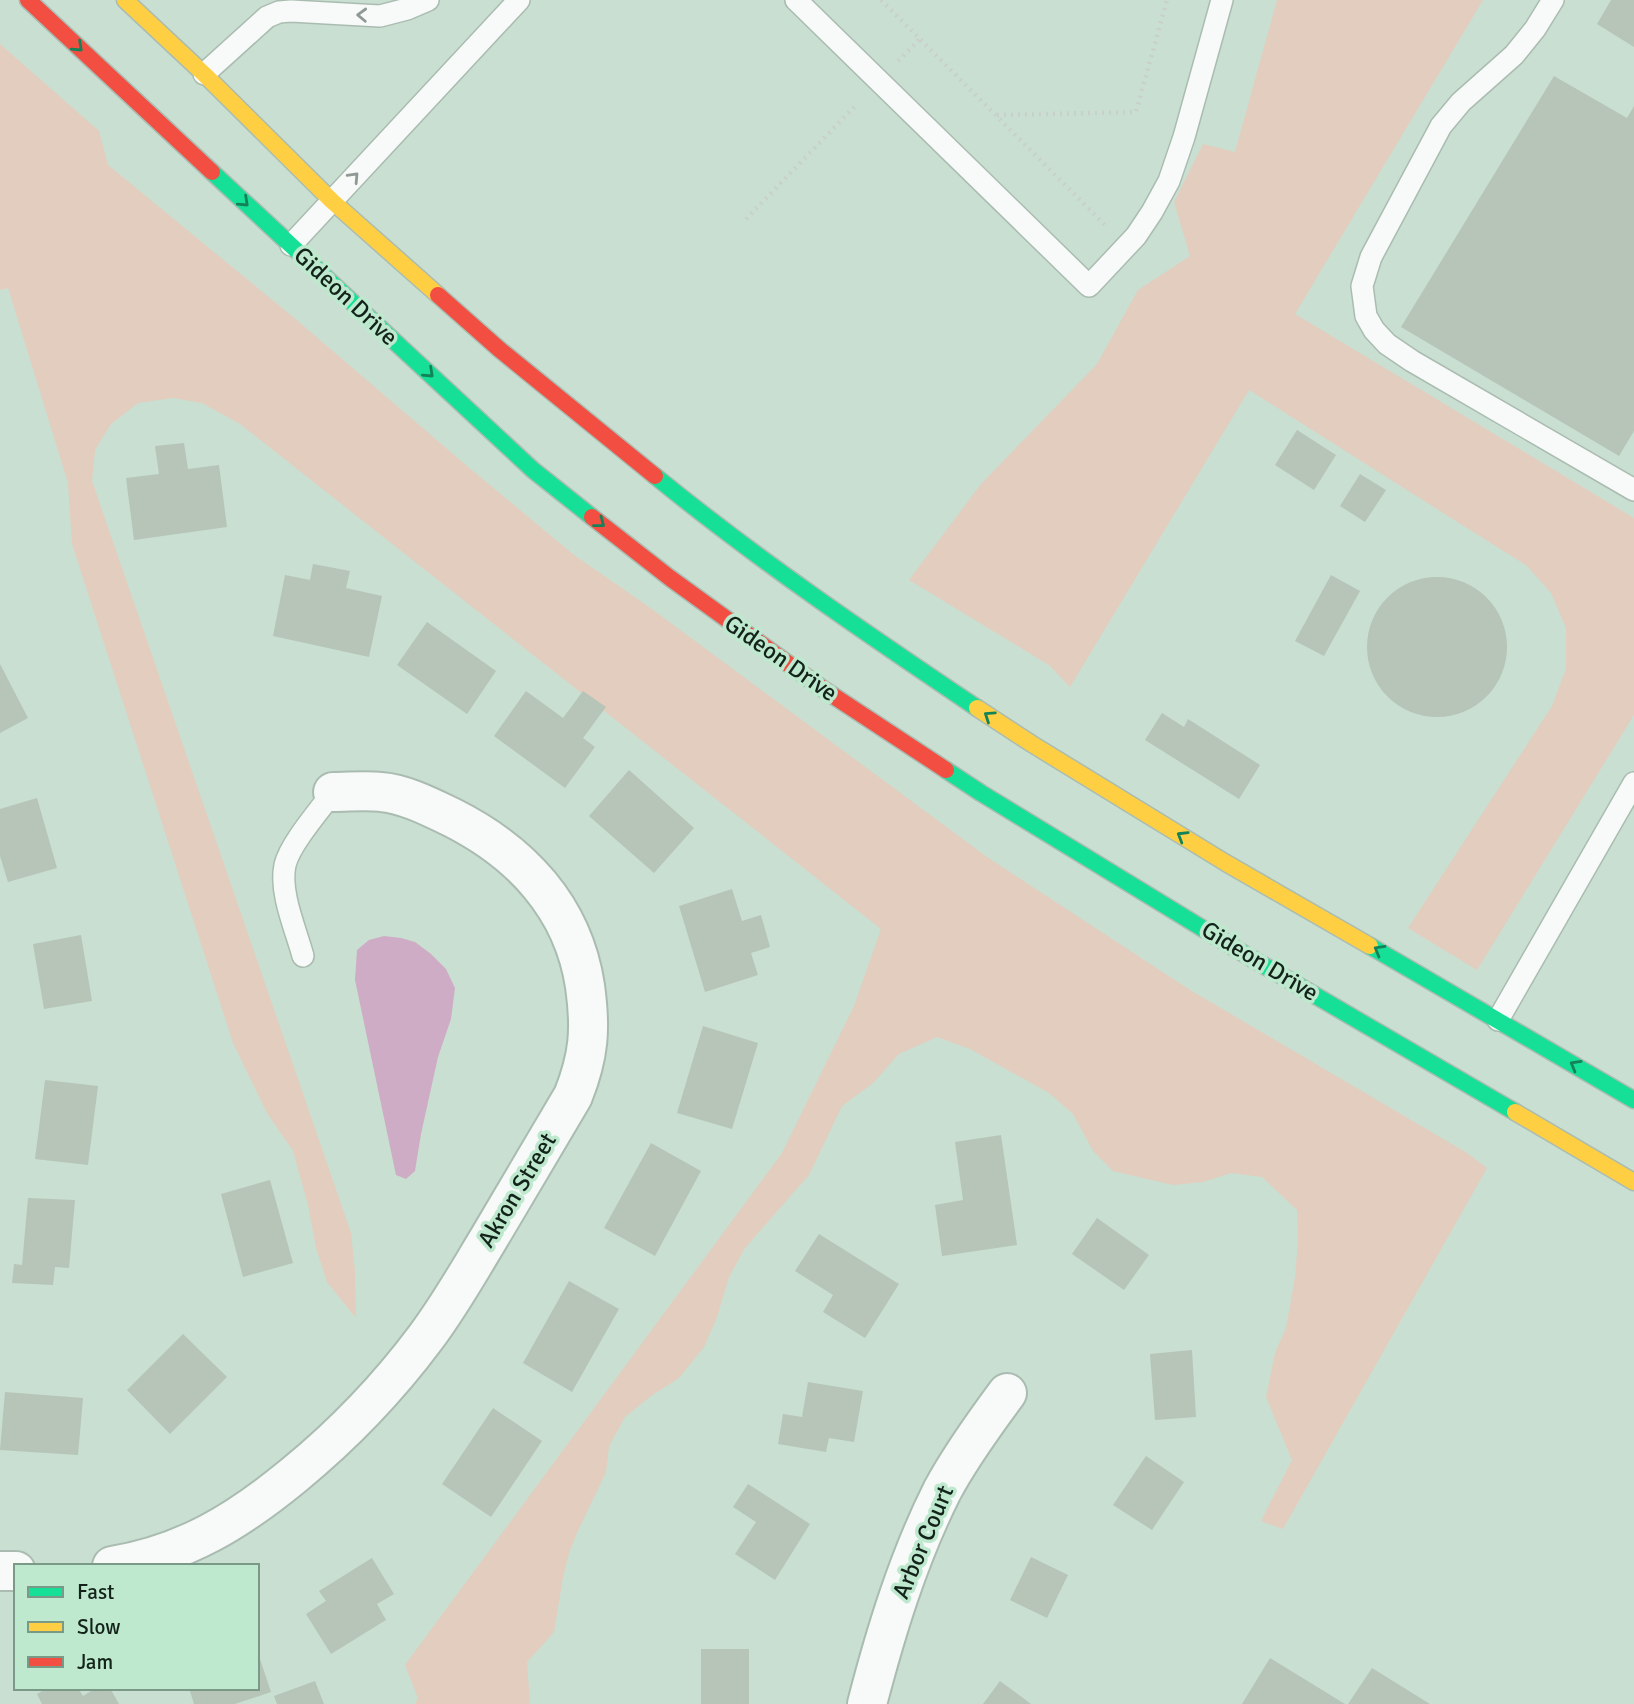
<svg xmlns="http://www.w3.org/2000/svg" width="1634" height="1704" viewBox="0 0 1634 1704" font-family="Signika,sans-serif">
  <rect width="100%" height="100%" fill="#c9dfd1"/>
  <g fill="#e3cdbe">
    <polygon points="1277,0 1483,0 1295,314 1634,518 1634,715 1477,970 1408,928 1552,706 1566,669 1566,628 1551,593 1527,566 1249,390 1070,687 1049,665 909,580 981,484 1097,364 1138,290 1190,256 1174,202 1203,144 1235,152"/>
    <polygon points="0,44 99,131 108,165 293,317 467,466 574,555 649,607 987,857 1190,990 1467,1153 1487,1168 1283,1529 1261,1521 1292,1460 1266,1397 1275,1353 1286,1328 1295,1277 1298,1241 1297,1210 1262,1177 1231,1173 1203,1182 1173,1185 1113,1171 1093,1151 1073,1114 1049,1093 970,1049 937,1037 899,1054 872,1084 842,1106 809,1175 745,1248 729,1277 717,1317 704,1347 679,1378 651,1396 625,1417 609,1446 606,1472 576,1535 569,1553 563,1577 554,1632 527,1662 530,1704 415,1704 418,1698 405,1665 782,1153 854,1006 881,929 240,424 202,403 173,398 138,403 111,424 95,450 92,481 351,1233 355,1271 356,1318 327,1282 316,1248 308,1205 293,1151 267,1113 233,1043 72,544 68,483 8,288 0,290"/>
  </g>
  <polygon fill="#cfacc5" points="384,936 401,938 415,942 431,954 446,969 455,988 451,1019 438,1057 421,1134 415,1171 406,1179 396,1175 355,980 357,950 369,940"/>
  <g fill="#b6c5b7">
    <polygon points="1611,0 1634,0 1634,47 1597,24"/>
    <polygon points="1554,76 1627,118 1634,106 1634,431 1619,456 1401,327"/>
    <polygon points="1297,430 1336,455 1314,490 1275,465"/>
    <polygon points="184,443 188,469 219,465 227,527 134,540 126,478 159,474 155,446"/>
    <polygon points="1360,474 1386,490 1365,522 1340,506"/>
    <polygon points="313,564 350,571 346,588 382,596 369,657 273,636 285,575 310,580"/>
    <polygon points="1331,575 1360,591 1324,656 1295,641"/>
    <circle cx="1437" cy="647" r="70"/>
    <polygon points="427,622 496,671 467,714 397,665"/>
    <polygon points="0,664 28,718 0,733"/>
    <polygon points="526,691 563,718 583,691 606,707 583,738 595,747 565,788 494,736"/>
    <polygon points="1162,713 1184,727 1188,719 1260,765 1239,799 1145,740"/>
    <polygon points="629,770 694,828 654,873 589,816"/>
    <polygon points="37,798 57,868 8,882 0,856 0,809"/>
    <polygon points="732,889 742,921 761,915 770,947 751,953 758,975 705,992 679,906"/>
    <polygon points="81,935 92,1001 44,1009 33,944"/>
    <polygon points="703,1026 758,1043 732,1129 677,1113"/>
    <polygon points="45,1080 98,1086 88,1165 35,1159"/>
    <polygon points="1001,1135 1017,1245 942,1256 935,1205 963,1200 955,1142"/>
    <polygon points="651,1143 701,1171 655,1256 604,1228"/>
    <polygon points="270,1180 293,1263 243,1277 221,1194"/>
    <polygon points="28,1198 75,1200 69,1268 55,1267 53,1285 12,1283 14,1264 22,1265"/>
    <polygon points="1097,1218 1149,1255 1124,1290 1072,1254"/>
    <polygon points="819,1234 899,1284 865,1338 823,1312 833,1295 795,1271"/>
    <polygon points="569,1281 619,1309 572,1392 523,1363"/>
    <polygon points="183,1334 227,1377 170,1434 127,1390"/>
    <polygon points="1192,1350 1196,1417 1155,1420 1150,1354"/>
    <polygon points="808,1382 863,1391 854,1442 829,1438 826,1452 778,1444 783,1414 802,1417"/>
    <polygon points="5,1392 83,1398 78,1455 0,1450"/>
    <polygon points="493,1408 542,1441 491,1517 442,1484"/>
    <polygon points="1146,1456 1184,1482 1152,1530 1113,1505"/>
    <polygon points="748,1484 810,1524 775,1580 735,1554 756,1522 733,1507"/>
    <polygon points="1031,1557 1068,1575 1047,1618 1010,1600"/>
    <polygon points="372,1558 394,1594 377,1604 386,1620 331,1654 306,1614 326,1601 319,1591"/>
    <rect x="701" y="1649" width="48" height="55"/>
    <polygon points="258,1653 271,1692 235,1704 194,1704 189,1688 257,1688"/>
    <polygon points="1270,1658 1345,1704 1242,1704"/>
    <polygon points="1372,1668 1430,1704 1348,1704"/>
    <polygon points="315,1681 324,1704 277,1704 274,1696"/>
    <polygon points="1000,1681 1031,1704 983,1704"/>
    <polygon points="47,1688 78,1688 83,1696 96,1688 110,1688 119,1704 42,1704 37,1694"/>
  </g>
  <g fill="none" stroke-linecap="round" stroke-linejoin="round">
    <defs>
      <g id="lane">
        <polyline points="796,0 1089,286 1136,236 1152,212 1169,181 1184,137 1222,0"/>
        <polyline points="1553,0 1535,29 1514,55 1461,102 1441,126 1371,257 1362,286 1366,316 1374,330 1387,344 1412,361 1634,490"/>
        <polyline points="204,74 267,17 279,12 291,11 380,16 407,9 428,0"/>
        <polyline points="291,245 519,0"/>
        <path d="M303 956C296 930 279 892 285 865 290 844 319 811 333 792"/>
        <polyline points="1498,1020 1634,783"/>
      </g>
      <g id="street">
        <path d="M112 1566C185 1554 238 1521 294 1475 344 1434 388 1388 426 1337 450 1305 469 1271 489 1238 517 1191 545 1143 573 1096 589 1056 591 1029 585 986 573 907 521 852 451 817 430 807 405 794 381 792 365 790 349 792 333 792"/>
        <polyline points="0,1571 16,1571"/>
        <path d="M867 1704C886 1631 908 1559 942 1491 960 1457 984 1424 1007 1393"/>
      </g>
      <g id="fast">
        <polyline points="212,172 533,470 592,517"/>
        <path d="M655 476C758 560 867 634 977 708"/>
        <polyline points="946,770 981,793 1251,958 1515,1112"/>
        <polyline points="1370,946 1634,1100"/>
      </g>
      <g id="slow">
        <polyline points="125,0 204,74 332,201 438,295"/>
        <polyline points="977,708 1032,744 1226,863 1370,946"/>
        <polyline points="1515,1112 1634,1182"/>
      </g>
      <g id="jam">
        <polyline points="28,0 212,172"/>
        <polyline points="438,295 499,349 655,476"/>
        <polyline points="592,517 670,578 823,689 946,770"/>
      </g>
    </defs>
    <use href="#lane" stroke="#aabcb1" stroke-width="24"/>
    <use href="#street" stroke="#aabcb1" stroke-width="42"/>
    <use href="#fast" stroke="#aabcb1" stroke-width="19"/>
    <use href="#slow" stroke="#aabcb1" stroke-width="19"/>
    <use href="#jam" stroke="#aabcb1" stroke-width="19"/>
    <g stroke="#c9d0cc" stroke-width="4.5" stroke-dasharray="2 5" stroke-linecap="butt">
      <polyline points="881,0 1106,226"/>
      <polyline points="898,61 920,39"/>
      <polyline points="997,115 1136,112 1167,0"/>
      <polyline points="746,219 858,103"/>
    </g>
    <use href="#lane" stroke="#f7faf8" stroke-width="21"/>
    <use href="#street" stroke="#f7faf8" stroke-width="38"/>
    <use href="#fast" stroke="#16e098" stroke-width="16"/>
    <use href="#slow" stroke="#ffcf43" stroke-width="16"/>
    <use href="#jam" stroke="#f24e42" stroke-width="16"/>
  </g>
  <defs><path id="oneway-chevron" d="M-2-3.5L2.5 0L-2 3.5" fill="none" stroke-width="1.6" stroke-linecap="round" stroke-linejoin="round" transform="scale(1.75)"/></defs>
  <g stroke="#909994">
    <use href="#oneway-chevron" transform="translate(362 15) rotate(-178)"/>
    <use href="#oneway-chevron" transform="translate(354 177) rotate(-47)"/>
  </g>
  <g stroke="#148259">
    <use href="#oneway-chevron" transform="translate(78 47) rotate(43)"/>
    <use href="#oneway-chevron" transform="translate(244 202) rotate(43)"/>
    <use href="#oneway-chevron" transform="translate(429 373) rotate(43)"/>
    <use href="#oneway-chevron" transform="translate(600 523) rotate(38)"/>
    <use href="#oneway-chevron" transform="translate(989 716) rotate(-146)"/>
    <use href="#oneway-chevron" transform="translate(1182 836) rotate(-149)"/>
    <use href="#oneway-chevron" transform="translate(1379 950) rotate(-150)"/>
    <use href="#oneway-chevron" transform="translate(1575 1065) rotate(-150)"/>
  </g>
  <g text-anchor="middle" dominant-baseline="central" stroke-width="7" stroke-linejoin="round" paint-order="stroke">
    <g font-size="24" fill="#13231a" stroke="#bfe9cf">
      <text transform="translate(346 296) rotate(43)">Gideon Drive</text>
      <text transform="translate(781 658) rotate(35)">Gideon Drive</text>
      <text transform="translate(1260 961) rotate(31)">Gideon Drive</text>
      <text transform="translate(517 1190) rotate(-59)">Akron Street</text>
      <text transform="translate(923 1542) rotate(-67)">Arbor Court</text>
    </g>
  </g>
  <rect x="14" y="1564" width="245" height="126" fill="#bfe9cf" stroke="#7a9a87" stroke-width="2"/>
  <rect x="28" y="1587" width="35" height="10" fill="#16e098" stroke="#7a9a87" stroke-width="2"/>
  <text x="77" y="1599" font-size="21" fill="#13231a">Fast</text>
  <rect x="28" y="1622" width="35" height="10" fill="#ffcf43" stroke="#7a9a87" stroke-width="2"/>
  <text x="77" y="1634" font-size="21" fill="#13231a">Slow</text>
  <rect x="28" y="1657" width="35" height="10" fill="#f24e42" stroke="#7a9a87" stroke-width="2"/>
  <text x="77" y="1669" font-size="21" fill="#13231a">Jam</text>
</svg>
